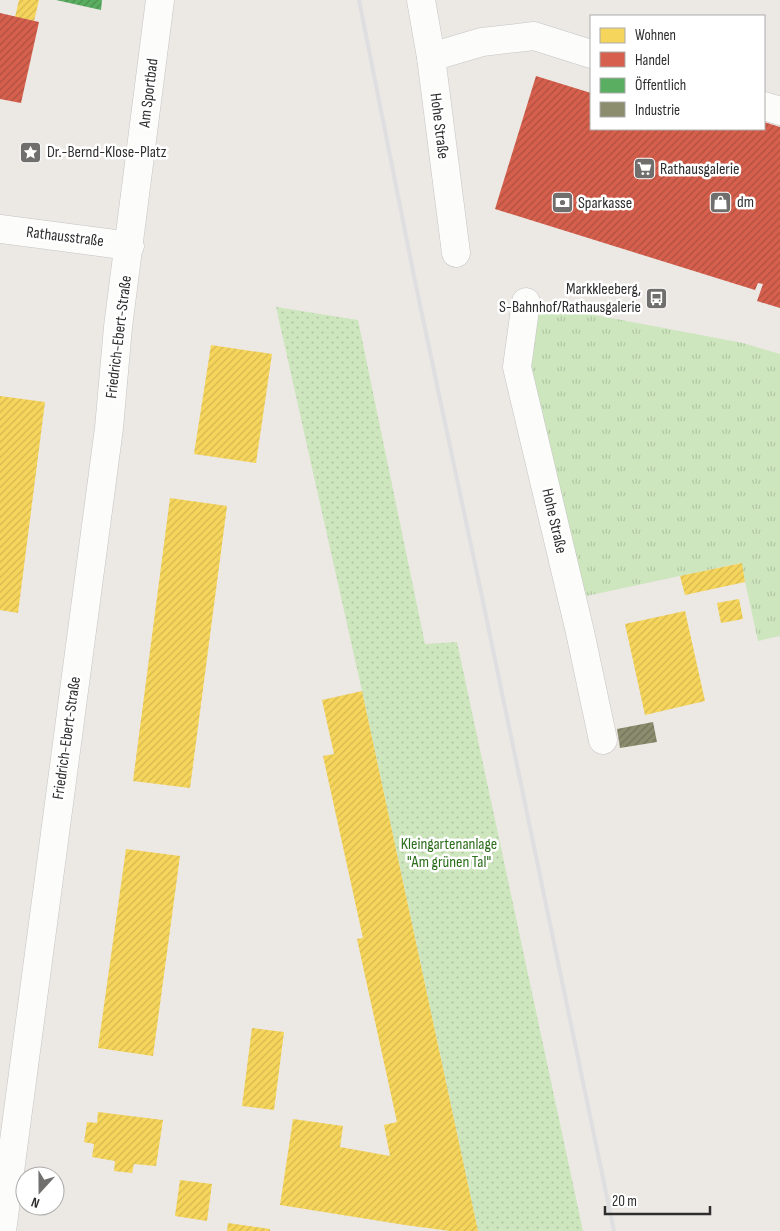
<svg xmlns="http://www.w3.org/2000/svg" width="780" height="1231" viewBox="0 0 780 1231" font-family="'Sofia Sans Condensed',sans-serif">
  <defs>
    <pattern id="grass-tufts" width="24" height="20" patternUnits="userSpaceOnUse" patternTransform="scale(1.25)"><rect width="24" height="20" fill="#cee6be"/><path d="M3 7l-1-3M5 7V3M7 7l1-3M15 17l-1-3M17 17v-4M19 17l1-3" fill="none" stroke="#b1c6a4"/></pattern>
    <pattern id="park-dots" width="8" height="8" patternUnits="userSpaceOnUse" patternTransform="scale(1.25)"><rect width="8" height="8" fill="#cee6be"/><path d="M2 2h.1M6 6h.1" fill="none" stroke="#b1c6a4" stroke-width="1.8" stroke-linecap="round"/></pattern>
    <pattern id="homes-hatch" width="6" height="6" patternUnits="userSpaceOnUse" patternTransform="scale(1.25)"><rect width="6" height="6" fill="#f6d55c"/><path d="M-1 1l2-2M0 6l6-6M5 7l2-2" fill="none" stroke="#d3b750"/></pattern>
    <pattern id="shops-hatch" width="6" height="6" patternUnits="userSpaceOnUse" patternTransform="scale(1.25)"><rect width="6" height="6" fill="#d6604d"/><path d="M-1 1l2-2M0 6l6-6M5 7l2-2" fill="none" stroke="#ae5040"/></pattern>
    <pattern id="public-hatch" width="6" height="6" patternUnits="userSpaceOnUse" patternTransform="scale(1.25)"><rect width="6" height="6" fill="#5aae61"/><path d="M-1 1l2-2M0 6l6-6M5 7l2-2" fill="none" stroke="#4b8e50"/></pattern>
    <pattern id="industry-hatch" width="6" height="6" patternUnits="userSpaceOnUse" patternTransform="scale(1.25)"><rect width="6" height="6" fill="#8c8c6e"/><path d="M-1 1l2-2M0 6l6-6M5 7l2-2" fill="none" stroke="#73735b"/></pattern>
  </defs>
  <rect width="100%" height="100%" fill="#ece8e4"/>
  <polygon fill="url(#grass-tufts)" points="526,302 743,343 780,354 780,636 758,641 741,563 572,599 522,333"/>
  <polygon fill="url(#park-dots)" points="276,307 358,320 425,644 457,642 583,1231 478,1231 362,691"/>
  <g fill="url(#homes-hatch)">
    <polygon points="19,0 39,0 34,21 15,17"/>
    <polygon points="211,345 272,354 256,463 194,454"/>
    <polygon points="0,396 45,402 18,613 0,610"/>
    <polygon points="170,498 227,506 190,788 133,781"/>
    <polygon points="742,563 745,582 685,595 680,576"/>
    <polygon points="739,599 743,619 721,623 717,603"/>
    <polygon points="685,611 705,701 645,715 625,624"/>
    <polygon points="362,691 452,1110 478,1231 450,1231 405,1225 280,1205 293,1119 343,1126 340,1147 390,1156 384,1125 397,1122 357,939 363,938 323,756 334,754 322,700"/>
    <polygon points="126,849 180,856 153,1056 98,1048"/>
    <polygon points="252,1028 284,1032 274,1110 242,1106"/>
    <polygon points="98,1112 163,1120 156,1166 134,1164 132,1173 114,1171 115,1161 92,1157 94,1144 84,1142 87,1122 97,1123"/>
    <polygon points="180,1180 212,1184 207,1221 175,1216"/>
    <polygon points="228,1223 270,1229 270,1231 227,1231"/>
  </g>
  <g fill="url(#shops-hatch)">
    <polygon points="0,13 39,22 21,103 0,99"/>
    <polygon points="536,76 591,93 591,129 764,129 764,122 780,127 780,308 757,301 763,284 758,283 755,290 495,209"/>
  </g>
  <polygon fill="url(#public-hatch)" points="56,0 102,0 101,10"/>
  <polygon fill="url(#industry-hatch)" points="653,722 657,742 620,748 617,729"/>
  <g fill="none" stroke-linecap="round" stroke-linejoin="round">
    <defs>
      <g id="minor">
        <polyline points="421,0 431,57 456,253"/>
        <polyline points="431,57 482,42 534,36 591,54"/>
        <polyline points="764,106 780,111"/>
        <polyline points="0,229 130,246"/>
        <polyline points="526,302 517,367 580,632 603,740"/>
        <polyline points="2,1231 109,428 118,327 160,0"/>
      </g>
    </defs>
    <use href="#minor" stroke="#c5c4c5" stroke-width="29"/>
    <use href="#minor" stroke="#fcfcfb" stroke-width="28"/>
    <polyline stroke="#dfdfe1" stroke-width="4" points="359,0 416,286 482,597 614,1231"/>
  </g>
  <defs>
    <symbol id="sight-square" viewBox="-11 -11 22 22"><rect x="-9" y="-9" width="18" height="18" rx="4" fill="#706f6e" stroke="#fff"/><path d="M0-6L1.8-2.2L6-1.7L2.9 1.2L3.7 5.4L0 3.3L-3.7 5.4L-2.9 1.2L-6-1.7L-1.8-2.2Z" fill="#fff"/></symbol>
    <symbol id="supermarket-square" viewBox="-11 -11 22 22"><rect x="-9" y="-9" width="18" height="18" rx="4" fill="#706f6e" stroke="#fff"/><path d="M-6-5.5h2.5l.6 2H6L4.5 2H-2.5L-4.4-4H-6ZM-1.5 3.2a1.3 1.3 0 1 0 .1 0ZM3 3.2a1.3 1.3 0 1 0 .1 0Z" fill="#fff"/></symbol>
    <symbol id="shop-square" viewBox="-11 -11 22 22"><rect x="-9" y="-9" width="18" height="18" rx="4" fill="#706f6e" stroke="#fff"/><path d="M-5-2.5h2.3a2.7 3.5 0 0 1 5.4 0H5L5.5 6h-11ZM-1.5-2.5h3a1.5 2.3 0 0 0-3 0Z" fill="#fff"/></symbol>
    <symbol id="bank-square" viewBox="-11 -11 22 22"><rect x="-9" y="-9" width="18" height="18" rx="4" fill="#706f6e" stroke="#fff"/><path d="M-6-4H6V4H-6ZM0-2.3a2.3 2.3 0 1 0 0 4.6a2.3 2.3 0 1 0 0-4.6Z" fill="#fff"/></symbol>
    <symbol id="bus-square" viewBox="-11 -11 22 22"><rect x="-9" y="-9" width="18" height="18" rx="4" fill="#706f6e" stroke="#fff"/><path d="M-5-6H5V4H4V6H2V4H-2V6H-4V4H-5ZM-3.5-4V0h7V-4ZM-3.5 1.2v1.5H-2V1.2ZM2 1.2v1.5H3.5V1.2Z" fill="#fff"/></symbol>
  </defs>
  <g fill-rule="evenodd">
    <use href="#sight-square" x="18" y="140" width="25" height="25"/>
    <use href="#supermarket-square" x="632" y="156" width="25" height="25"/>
    <use href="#shop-square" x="708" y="190" width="25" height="25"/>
    <use href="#bank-square" x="550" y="190" width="25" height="25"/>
    <use href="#bus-square" x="644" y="286" width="25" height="25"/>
  </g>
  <g text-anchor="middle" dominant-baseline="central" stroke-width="5" stroke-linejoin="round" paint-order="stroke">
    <g font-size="16" fill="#2e2e2e" stroke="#fff">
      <text transform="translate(149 93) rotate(-83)">Am Sportbad</text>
      <text transform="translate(439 126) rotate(83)">Hohe Straße</text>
      <text transform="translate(65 237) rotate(7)">Rathausstraße</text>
      <text transform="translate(119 337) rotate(-83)">Friedrich-Ebert-Straße</text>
      <text transform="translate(554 521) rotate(77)">Hohe Straße</text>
      <text transform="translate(67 738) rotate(-82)">Friedrich-Ebert-Straße</text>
    </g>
    <g font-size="16" fill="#2e2e2e" stroke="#fff" text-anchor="start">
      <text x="47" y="152">Dr.-Bernd-Klose-Platz</text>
      <text x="660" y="169">Rathausgalerie</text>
      <text x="737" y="202">dm</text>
      <text x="578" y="203">Sparkasse</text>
      <text x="641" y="289" text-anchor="end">Markkleeberg,<tspan x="641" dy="18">S-Bahnhof/Rathausgalerie</tspan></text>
    </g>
    <g font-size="16" fill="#2c6e1b" stroke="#fff">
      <text x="449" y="844">Kleingartenanlage<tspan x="449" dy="18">"Am grünen Tal"</tspan></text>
    </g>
  </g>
  <rect x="590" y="15" width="175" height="115" fill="#ffffff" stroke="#ababab"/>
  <rect x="600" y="28" width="25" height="15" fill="#f6d55c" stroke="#ababab"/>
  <text x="635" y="40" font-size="15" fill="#2e2e2e">Wohnen</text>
  <rect x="600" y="52" width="25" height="15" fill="#d6604d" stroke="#ababab"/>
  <text x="635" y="65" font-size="15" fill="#2e2e2e">Handel</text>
  <rect x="600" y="78" width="25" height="15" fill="#5aae61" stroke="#ababab"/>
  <text x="635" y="90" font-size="15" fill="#2e2e2e">Öffentlich</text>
  <rect x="600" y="102" width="25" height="15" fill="#8c8c6e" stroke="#ababab"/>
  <text x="635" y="115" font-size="15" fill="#2e2e2e">Industrie</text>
  <g transform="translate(40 1191) rotate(201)"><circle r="24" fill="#ffffff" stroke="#ababab"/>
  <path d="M0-4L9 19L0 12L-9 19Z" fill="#706f6e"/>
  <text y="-8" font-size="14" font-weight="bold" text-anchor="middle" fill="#2e2e2e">N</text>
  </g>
  <path d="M605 1206v8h105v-8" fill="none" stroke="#2e2e2e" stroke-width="2.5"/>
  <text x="612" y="1206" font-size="15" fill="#2e2e2e" stroke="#ffffff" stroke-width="4" paint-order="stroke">20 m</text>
</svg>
